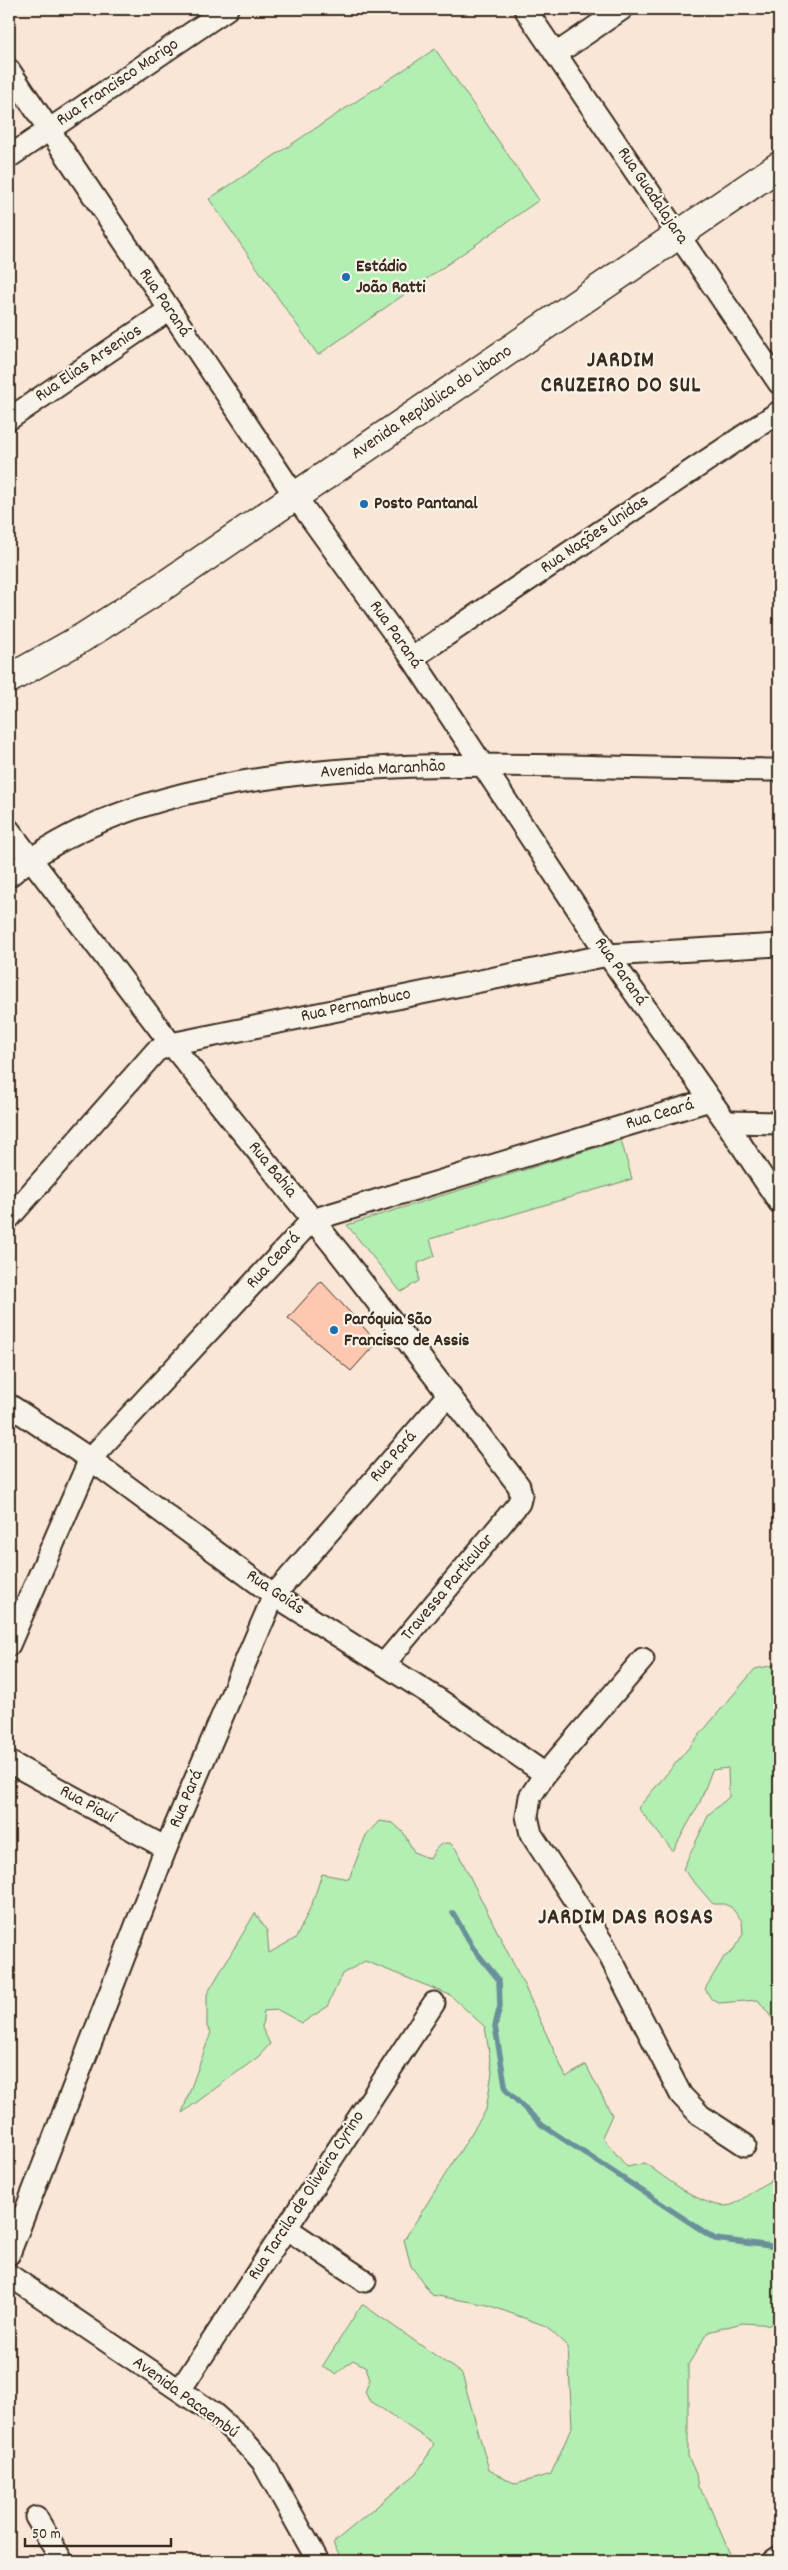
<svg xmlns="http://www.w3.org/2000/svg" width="788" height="2570" viewBox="0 0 788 2570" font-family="Dekko,sans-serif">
  <rect width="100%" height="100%" fill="#f9e6d7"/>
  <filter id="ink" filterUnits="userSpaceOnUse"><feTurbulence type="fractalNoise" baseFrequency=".02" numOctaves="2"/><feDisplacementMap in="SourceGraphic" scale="10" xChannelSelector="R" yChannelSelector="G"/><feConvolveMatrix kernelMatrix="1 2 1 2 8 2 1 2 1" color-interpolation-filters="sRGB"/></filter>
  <g filter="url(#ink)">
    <g fill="#b3eeb3" stroke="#778c68">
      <polygon points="435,49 539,200 318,355 209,199"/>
      <polygon points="621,1140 632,1179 430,1239 435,1256 418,1263 419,1281 401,1292 347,1225"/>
      <polygon points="779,1664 779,2027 758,2000 719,2003 712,2000 705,1989 724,1957 732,1952 743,1934 742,1921 731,1907 724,1904 713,1904 683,1869 709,1814 729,1797 728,1768 712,1770 700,1802 673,1851 638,1808 755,1669"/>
      <path d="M379 1821 393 1823 403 1832 414 1852 430 1859C435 1850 438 1842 450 1843L456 1849 523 1983 566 2077 586 2065 612 2115 602 2137 627 2167 645 2163C663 2176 713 2217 736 2203 751 2194 761 2183 779 2178V2325L742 2323 708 2332 688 2365V2456L696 2474 698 2487 706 2498 733 2561H343L333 2543 417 2473 434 2444 369 2400 365 2392 370 2379 366 2367 353 2360 336 2374 322 2367 362 2304 462 2374 489 2470 516 2484 551 2474 572 2426 568 2347 546 2326 488 2305 432 2295 411 2266 404 2240 486 2110 492 2072 485 2027 450 1995 365 1961 342 1974 327 2007 302 2023 278 2010 264 2011 262 2028 270 2044 258 2057 182 2113 211 2032 207 2027V1994L255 1913 267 1931 269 1953 296 1938 312 1904 322 1874 349 1879 366 1835Z"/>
    </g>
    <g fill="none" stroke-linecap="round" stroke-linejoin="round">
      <polyline stroke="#6b909a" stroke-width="5.5" points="453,1913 473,1948 499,1980 500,2006 495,2026 506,2090 542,2125 715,2239 779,2247"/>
    </g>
    <polygon fill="#fec8b0" stroke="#3b2a1e" points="321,1281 377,1342 351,1371 288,1318"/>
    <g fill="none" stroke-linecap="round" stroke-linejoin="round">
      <defs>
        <g id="minor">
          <polyline points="525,9 779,383"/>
          <polyline points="556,54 622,9"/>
          <polyline points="9,70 295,496 412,658 608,955 726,1122 779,1202"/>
          <polyline points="9,157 227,9"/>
          <polyline points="9,419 169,310"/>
          <polyline points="412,658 779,412"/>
          <polyline points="9,830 171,1044 338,1251 519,1486 521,1495 519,1503 384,1664"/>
          <path d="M9 876C146 761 401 763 572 766 641 768 710 769 779 770"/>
          <polyline points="726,1122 779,1123"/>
          <polyline points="9,1218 156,1051 171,1044 608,955 779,945"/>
          <polyline points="9,1405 90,1459 274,1595 438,1699 545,1774"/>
          <polyline points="9,1645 90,1459 312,1220 710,1100"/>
          <polyline points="643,1659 545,1774 530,1797 527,1816 531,1834 604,1945 681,2095 701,2116 745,2145"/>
          <polyline points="9,1762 166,1848"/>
          <polyline points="286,2228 365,2281"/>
          <polyline points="9,2254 166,1848 274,1595 449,1394"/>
          <polyline points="9,2275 213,2413 243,2440 262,2461 318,2561"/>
          <polyline points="180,2390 434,2003"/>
          <polyline points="36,2517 62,2561"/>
          <polyline points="773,2561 779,2557"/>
        </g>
        <polyline id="major" points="9,679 82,638 165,585 779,166"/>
      </defs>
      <use href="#minor" stroke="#3b2a1e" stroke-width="25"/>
      <use href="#major" stroke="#3b2a1e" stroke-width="31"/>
      <use href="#minor" stroke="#f7f3e8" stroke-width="21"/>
      <use href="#major" stroke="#f7f3e8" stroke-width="28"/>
    </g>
  </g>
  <g fill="#1f6fb2" stroke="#f7f3e8" stroke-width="2">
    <circle cx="346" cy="277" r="5"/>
    <circle cx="364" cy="504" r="5"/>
    <circle cx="334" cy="1330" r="5"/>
  </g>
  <g text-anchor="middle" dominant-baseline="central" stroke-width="4.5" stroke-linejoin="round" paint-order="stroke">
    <g font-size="18" fill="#3b2a1e" stroke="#f7f3e8">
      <text transform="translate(118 83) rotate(-34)">Rua Francisco Marigo</text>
      <text transform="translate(652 196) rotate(56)">Rua Guadalajara</text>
      <text transform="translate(164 303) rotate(56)">Rua Paraná</text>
      <text transform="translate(89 364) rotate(-34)">Rua Elias Arsenios</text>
      <text transform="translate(432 403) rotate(-34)">Avenida República do Libano</text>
      <text transform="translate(595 535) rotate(-34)">Rua Nações Unidas</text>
      <text transform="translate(395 635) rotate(55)">Rua Paraná</text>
      <text transform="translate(383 770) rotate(-3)">Avenida Maranhão</text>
      <text transform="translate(620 972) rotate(55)">Rua Paraná</text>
      <text transform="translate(356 1006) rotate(-12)">Rua Pernambuco</text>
      <text transform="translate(660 1115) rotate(-17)">Rua Ceará</text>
      <text transform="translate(272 1170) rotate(51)">Rua Bahia</text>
      <text transform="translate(274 1261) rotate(-47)">Rua Ceará</text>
      <text transform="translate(394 1457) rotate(-49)">Rua Pará</text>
      <text transform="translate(448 1588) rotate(-50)">Travessa Particular</text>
      <text transform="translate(275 1593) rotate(34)">Rua Goiás</text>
      <text transform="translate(187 1799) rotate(-67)">Rua Pará</text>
      <text transform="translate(87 1805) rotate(29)">Rua Piauí</text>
      <text transform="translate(307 2196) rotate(-57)">Rua Tarcila de Oliveira Cyrino</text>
      <text transform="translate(185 2398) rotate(36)">Avenida Pacaembú</text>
    </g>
    <g font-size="18" font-weight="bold" fill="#3b2a1e" stroke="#f7f3e8" text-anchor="start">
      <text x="356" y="267">Estádio<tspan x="356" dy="21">João Ratti</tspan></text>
      <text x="374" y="504">Posto Pantanal</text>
      <text x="344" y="1320">Paróquia São<tspan x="344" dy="21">Francisco de Assis</tspan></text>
    </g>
    <g font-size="22" font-weight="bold" letter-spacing="1" fill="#3b2a1e" stroke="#f7f3e8">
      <text x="621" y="361">JARDIM<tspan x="621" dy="25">CRUZEIRO DO SUL</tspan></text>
      <text x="626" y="1918">JARDIM DAS ROSAS</text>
    </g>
  </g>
  <rect width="788" height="2570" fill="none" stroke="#f7f3e8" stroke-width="30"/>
  <rect x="15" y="15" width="758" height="2540" fill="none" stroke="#3b2a1e" stroke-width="2" filter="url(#ink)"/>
  <path d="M25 2538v8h146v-8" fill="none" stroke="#3b2a1e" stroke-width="2.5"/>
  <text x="32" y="2538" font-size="15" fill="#3b2a1e" stroke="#f7f3e8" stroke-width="4" paint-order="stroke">50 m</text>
</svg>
